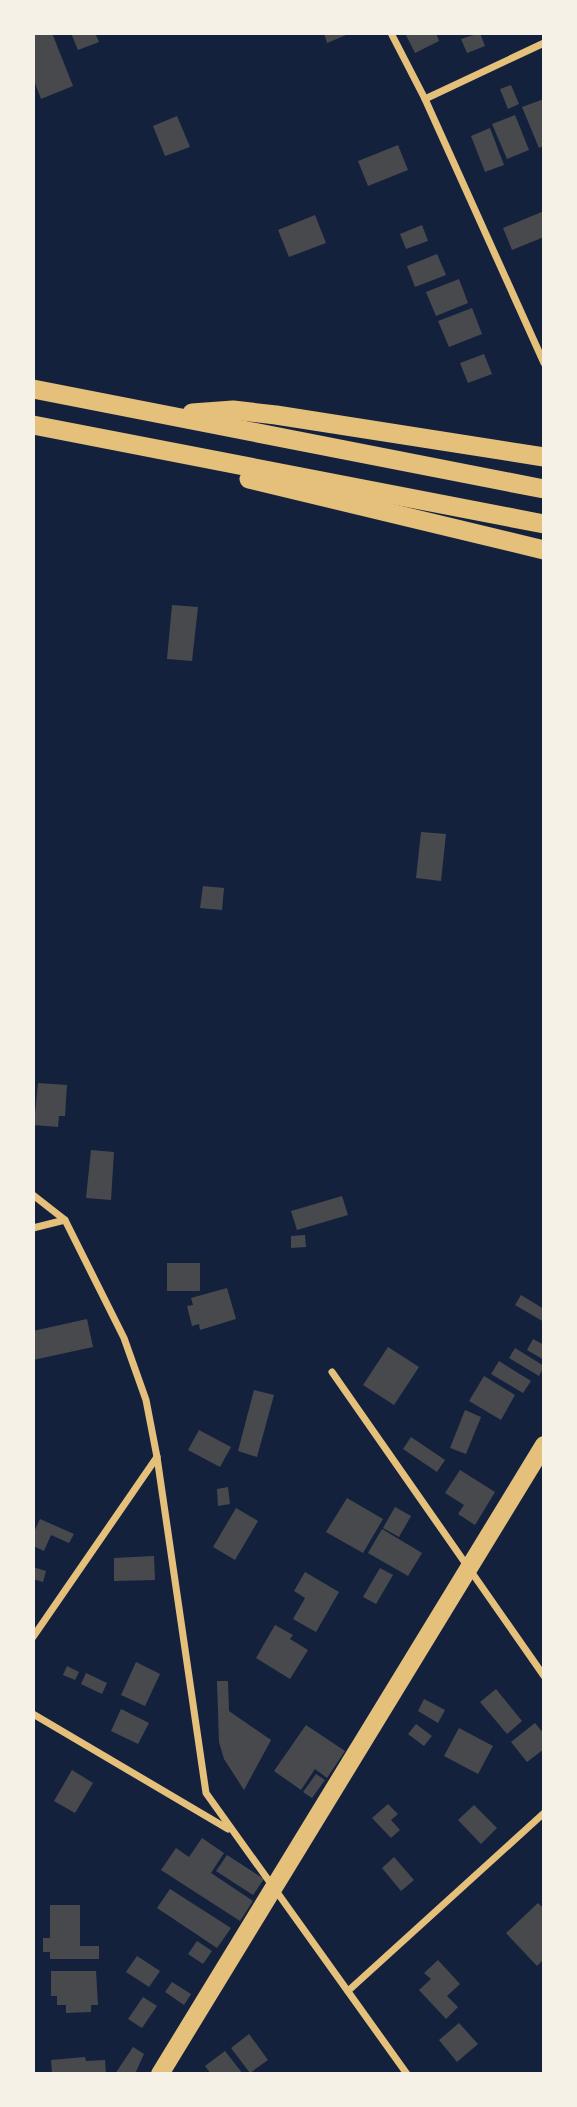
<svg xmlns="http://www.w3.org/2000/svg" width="577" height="2107" viewBox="0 0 577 2107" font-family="'Crimson Pro',serif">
  <rect width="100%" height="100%" fill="#14213d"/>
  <g fill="#48494c">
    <polygon points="33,33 52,33 73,86 41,99 33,78"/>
    <polygon points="71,33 95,33 99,42 78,50"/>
    <polygon points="324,33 351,33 327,43"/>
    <polygon points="405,33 436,33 439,41 415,53"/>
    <polygon points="480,33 485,46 467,53 461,39"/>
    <polygon points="511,85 519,104 508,109 500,89"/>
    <polygon points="544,99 544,146 539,148 522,107"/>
    <polygon points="515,115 529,150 507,159 492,124"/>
    <polygon points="177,116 190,147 165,156 153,126"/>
    <polygon points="490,128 504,165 485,172 471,136"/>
    <polygon points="398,145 408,170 368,186 358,161"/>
    <polygon points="544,211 544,237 512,250 503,228"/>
    <polygon points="315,215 326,243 289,257 278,230"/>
    <polygon points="422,225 428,241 406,249 400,234"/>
    <polygon points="437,254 446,275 415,287 407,266"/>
    <polygon points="459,279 468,303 436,316 426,292"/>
    <polygon points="472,308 482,334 449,347 438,321"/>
    <polygon points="484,354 492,374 468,383 460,363"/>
    <polygon points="172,605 198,607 192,661 167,659"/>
    <polygon points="421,832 446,834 441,881 416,878"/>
    <polygon points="203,886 224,888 222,910 200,908"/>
    <polygon points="38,1083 67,1085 65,1116 59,1116 58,1127 34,1125"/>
    <polygon points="91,1150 114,1152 111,1200 86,1198"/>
    <polygon points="342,1196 348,1215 297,1230 291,1211"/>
    <polygon points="305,1235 306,1247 291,1248 291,1236"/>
    <rect x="167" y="1263" width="33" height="28"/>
    <polygon points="227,1288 236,1319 200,1330 199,1324 192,1326 187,1306 193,1305 191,1298"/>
    <polygon points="521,1295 544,1309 544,1322 515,1305"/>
    <polygon points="87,1319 93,1347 33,1360 33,1331"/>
    <polygon points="533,1339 544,1345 544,1360 527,1350"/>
    <polygon points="388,1347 419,1367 394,1405 363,1385"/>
    <polygon points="515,1348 544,1366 539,1376 509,1358"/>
    <polygon points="499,1361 531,1381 523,1393 491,1374"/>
    <polygon points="484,1376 515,1395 501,1420 469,1401"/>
    <polygon points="254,1390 274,1395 257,1457 238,1451"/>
    <polygon points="465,1410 481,1417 466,1454 450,1448"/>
    <polygon points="199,1430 231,1447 220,1467 188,1450"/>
    <polygon points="411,1437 445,1460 437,1472 403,1449"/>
    <polygon points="460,1470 495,1492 475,1525 458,1514 464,1505 445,1493"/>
    <polygon points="228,1487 230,1504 218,1506 217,1489"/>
    <polygon points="347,1498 383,1519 363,1553 326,1532"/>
    <polygon points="395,1507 411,1516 399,1537 383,1528"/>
    <polygon points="236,1508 258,1521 235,1560 213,1547"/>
    <polygon points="40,1519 74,1534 69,1543 51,1535 44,1551 33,1546 33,1534"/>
    <polygon points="382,1529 422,1553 408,1576 368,1553"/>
    <polygon points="154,1556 155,1580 114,1581 114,1558"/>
    <polygon points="33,1567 46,1571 43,1582 33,1579"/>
    <polygon points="380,1568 393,1575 376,1604 363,1597"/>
    <polygon points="305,1572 339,1592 316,1632 293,1619 305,1598 294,1591"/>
    <polygon points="275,1625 293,1635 290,1639 308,1650 290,1679 256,1658"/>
    <polygon points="136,1662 160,1674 145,1706 121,1695"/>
    <polygon points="67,1666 79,1672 75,1680 63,1675"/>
    <polygon points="86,1673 107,1683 102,1694 81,1684"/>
    <polygon points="217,1681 228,1681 229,1711 271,1740 244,1790 224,1759 219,1742"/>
    <polygon points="496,1689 522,1721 507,1734 480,1702"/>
    <polygon points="424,1699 445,1710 438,1723 418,1711"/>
    <polygon points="121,1709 149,1723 138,1744 111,1731"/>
    <polygon points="535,1723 544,1734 544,1749 527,1762 511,1742"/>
    <polygon points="416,1724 432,1736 424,1746 408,1734"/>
    <polygon points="306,1725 345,1751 327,1778 315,1769 301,1790 274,1771"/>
    <polygon points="459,1728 493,1746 478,1774 444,1756"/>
    <polygon points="72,1770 93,1783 75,1813 54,1801"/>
    <polygon points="316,1774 325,1780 312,1798 303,1792"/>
    <polygon points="388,1804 398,1814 391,1820 400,1830 391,1838 372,1818"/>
    <polygon points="474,1805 497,1828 481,1844 458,1820"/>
    <polygon points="202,1838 224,1853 211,1873 253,1901 240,1921 161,1870 176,1848 189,1857"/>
    <polygon points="227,1855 264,1879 253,1895 216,1871"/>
    <polygon points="394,1857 414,1880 401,1891 382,1868"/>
    <polygon points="170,1889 231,1928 217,1948 157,1908"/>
    <polygon points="538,1903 544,1909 544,1959 537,1966 506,1933"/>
    <polygon points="50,1905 80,1905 80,1946 99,1946 99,1959 50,1959 50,1952 43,1952 43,1938 50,1938"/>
    <polygon points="197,1941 212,1951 203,1964 188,1954"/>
    <polygon points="137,1956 160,1971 149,1987 126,1972"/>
    <polygon points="438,1960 460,1984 447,1996 458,2007 446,2019 419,1990 431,1979 424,1973"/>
    <polygon points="51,1971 96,1971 98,2005 91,2005 91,2012 66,2013 66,2005 57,2005 57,1996 51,1996"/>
    <polygon points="172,1982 191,1994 184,2005 165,1992"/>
    <polygon points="143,1997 157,2006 142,2028 128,2019"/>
    <polygon points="459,2023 478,2044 457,2062 439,2040"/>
    <polygon points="249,2034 268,2060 250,2073 231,2048"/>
    <polygon points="133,2047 144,2054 135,2074 115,2074"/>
    <polygon points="225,2051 243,2074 211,2074 205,2066"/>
    <polygon points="85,2057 86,2061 105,2060 106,2074 52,2074 51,2060"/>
  </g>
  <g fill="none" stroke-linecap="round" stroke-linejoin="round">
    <g stroke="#e5c07b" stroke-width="7">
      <polyline points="391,33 425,99 544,363"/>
      <polyline points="425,99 544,43"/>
      <polyline points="33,1195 65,1220 124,1338 146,1400 157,1457 206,1793 407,2074"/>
      <polyline points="33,1228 65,1220"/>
      <polyline points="332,1372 544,1676"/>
      <polyline points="33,1637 157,1457"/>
      <polyline points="33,1714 228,1829"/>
      <polyline points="348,1991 544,1813"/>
    </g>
    <polyline stroke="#e5c07b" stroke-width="18" points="160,2074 544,1445"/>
    <g stroke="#e5c07b" stroke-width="19">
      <polyline points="33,389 544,489"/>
      <polyline points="192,413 233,410 276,415 544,457"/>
      <polyline points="33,425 544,524"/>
      <polyline points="249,479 544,550"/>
    </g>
  </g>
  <rect width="577" height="2107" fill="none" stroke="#f6f1e7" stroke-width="70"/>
</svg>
